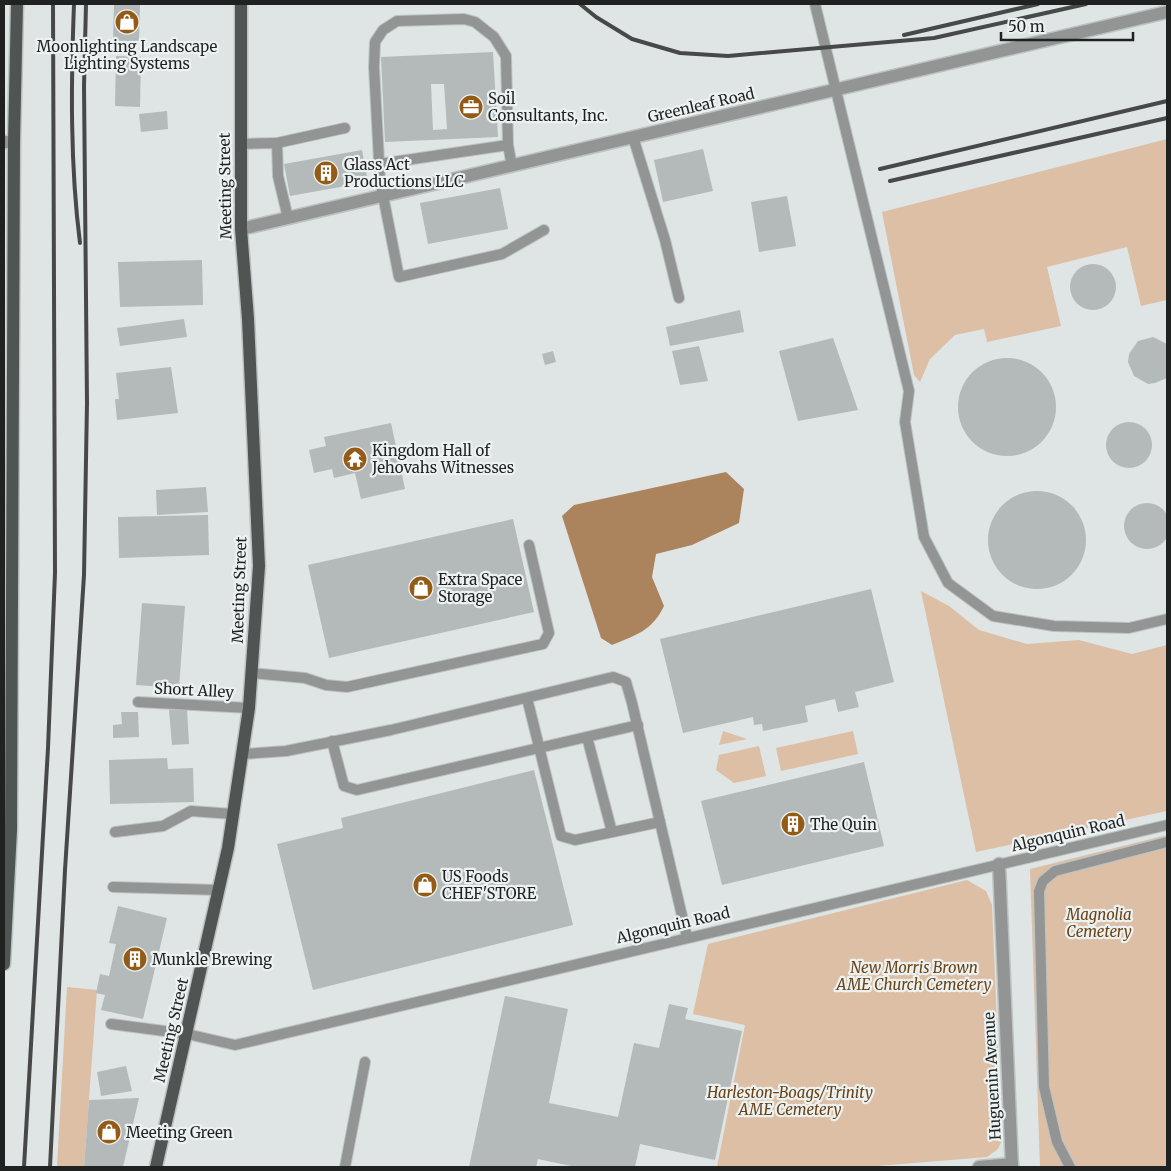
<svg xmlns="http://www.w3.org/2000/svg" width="1171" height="1171" viewBox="0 0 1171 1171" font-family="Merriweather,serif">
  <rect width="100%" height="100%" fill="#dfe5e5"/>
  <g fill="#dcbfa5">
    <polygon points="1167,139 1167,300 1141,306 1127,247 1047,267 1061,326 987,342 984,329 955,335 930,359 920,382 914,375 882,212"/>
    <polygon points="921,591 949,606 979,630 1027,644 1079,640 1132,654 1167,645 1167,811 976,852"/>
    <polygon points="723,731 747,739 719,745"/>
    <polygon points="853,731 858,754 781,771 776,748"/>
    <polygon points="759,746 766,776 734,783 716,770 719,755"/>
    <polygon points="1167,835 1167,1167 1040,1167 1030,869"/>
    <polygon points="967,880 986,891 992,905 1002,1140 998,1149 987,1157 865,1167 717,1167 745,1025 693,1014 708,944"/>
    <polygon points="67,987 97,990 84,1167 57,1167"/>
  </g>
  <path fill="#ab835c" d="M726 472 744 489 739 523 692 545 656 554 652 577 664 606C652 631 636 635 612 645L601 638 562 516 574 505Z"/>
  <g fill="#b3bab9" fill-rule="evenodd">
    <polygon points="114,4 140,4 139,41 113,41"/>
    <path d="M493 52 498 137 385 142 381 57ZM431 84H444L447 129 433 130Z"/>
    <polygon points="116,56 141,57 140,107 115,106"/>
    <polygon points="167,111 168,129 141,132 139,114"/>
    <polygon points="703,149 713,191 663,202 654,160"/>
    <polygon points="362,150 368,182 290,196 284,164"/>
    <polygon points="500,188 508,229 428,244 420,203"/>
    <polygon points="787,196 796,246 759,252 751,202"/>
    <polygon points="202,260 203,305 120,307 118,262"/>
    <circle cx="1093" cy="287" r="23"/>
    <polygon points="740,310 744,332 670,346 666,327"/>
    <polygon points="184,319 187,337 120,346 117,328"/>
    <polygon points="1153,337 1167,344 1167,378 1155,383 1148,384 1134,376 1128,362 1129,354 1138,341"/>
    <polygon points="833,338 858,410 798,421 779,351"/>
    <polygon points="699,346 708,381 680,385 672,351"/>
    <polygon points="553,351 556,362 545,365 542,354"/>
    <circle cx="1007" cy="407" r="49"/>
    <polygon points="171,367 178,413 117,420 115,399 119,399 116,373"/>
    <circle cx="1129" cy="445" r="23"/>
    <polygon points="391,423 405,489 361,499 355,473 334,478 332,469 314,473 309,450 326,446 324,437"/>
    <polygon points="206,487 208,512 157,515 156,490"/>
    <circle cx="1037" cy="540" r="49"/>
    <circle cx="1147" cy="526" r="23"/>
    <polygon points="208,515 209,555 119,558 118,517"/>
    <polygon points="513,519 534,612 329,658 308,565"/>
    <polygon points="871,589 894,682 855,692 859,707 838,712 835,699 805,706 808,722 763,731 762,724 754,725 753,717 683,733 660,639"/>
    <polygon points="142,603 185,606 179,688 136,685"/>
    <polygon points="187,709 189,744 172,745 169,710"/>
    <polygon points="121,712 138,712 139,737 113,738 113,725 122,724"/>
    <polygon points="167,758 168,769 193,768 194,802 110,804 109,760"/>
    <polygon points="864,762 884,846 722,885 701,801"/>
    <polygon points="534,770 573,925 313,990 277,844 343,828 341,818"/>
    <polygon points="118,906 167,918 143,1019 101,1010 105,995 96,993 100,974 109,976 116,944 109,943"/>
    <polygon points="505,996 568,1009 549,1103 618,1117 634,1043 659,1048 669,1004 688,1008 685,1019 742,1031 715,1160 640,1144 635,1167 576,1167 538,1159 536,1167 469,1167"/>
    <polygon points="126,1066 132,1091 101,1096 97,1072"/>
    <polygon points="139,1098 123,1167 84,1167 89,1100"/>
  </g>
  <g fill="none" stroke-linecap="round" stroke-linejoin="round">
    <defs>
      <g id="service">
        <polyline points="815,4 909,391 905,422 924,537 948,583 993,616 1054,626 1129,628 1167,619"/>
        <polyline points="633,137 665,240 679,298"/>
        <polyline points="277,143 345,128"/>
        <polyline points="240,144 277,143 278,176 288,218"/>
        <polyline points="379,164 508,145"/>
        <polyline points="512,166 508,145 506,56 494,37 475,22 464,19 397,21 383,30 375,42 374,67 380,180 399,277 502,254 544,230"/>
        <polyline points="251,673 305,678 326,685 347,687 543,644 549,633 529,545"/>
        <polyline points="527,698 561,836 575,840 660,822"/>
        <polyline points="138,702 249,708"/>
        <polyline points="587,737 612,832"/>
        <polyline points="332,741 344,786 357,790 638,725"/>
        <polyline points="244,754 286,751 391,730 613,677 626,682 632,703 687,937"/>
        <polyline points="115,832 163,826 191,811 233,814"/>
        <polyline points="113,887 219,890"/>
        <polyline points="111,1024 187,1034 235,1045 1167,825"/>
        <polyline points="345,1167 365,1062"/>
        <polyline points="1070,1167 1057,1142 1044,1087 1039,891 1043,881 1055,871 1167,842"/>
      </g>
      <g id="minor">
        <polyline points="4,142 14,142"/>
        <polyline points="241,229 1167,12"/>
        <polyline points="999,864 1012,1167"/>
        <polyline points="979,1167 1012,1164"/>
      </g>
      <g id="primary">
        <polyline points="4,964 11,830 14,142 17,4"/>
        <polyline points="156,1167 228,848 249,708 259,566 248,319 241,229 241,4"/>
      </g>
    </defs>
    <use href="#service" stroke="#bcc2c2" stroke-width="12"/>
    <use href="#minor" stroke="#bcc2c2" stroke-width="15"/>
    <use href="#primary" stroke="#bcc2c2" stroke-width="15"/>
    <use href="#service" stroke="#929594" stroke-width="10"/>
    <use href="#minor" stroke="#929594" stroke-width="12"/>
    <use href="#primary" stroke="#505554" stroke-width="12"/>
    <g stroke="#464948" stroke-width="4">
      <path d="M74 4C71 83 70 165 80 243"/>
      <polyline points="580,4 596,17 632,39 680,53 728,56 934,38 1086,4"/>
      <polyline points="904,35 1038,4"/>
      <polyline points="880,169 1167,101"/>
      <polyline points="890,181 1167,118"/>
      <polyline points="24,1167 48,748 55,573 53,4"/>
      <polyline points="50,1167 65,870 84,575 87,403 84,86 86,4"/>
    </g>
  </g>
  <defs>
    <symbol id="shop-disc" viewBox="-11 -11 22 22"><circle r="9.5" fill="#945b17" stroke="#ecf2f2"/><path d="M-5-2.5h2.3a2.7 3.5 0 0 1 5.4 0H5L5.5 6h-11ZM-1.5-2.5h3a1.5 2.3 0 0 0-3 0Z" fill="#fff"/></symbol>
    <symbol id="office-disc" viewBox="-11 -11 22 22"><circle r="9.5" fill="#945b17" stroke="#ecf2f2"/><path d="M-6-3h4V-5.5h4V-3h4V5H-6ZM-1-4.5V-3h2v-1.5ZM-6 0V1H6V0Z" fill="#fff"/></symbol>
    <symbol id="building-disc" viewBox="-11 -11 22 22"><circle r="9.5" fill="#945b17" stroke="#ecf2f2"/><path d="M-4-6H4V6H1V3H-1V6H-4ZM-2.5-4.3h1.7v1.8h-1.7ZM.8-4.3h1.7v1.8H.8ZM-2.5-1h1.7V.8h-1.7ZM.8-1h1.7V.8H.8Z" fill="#fff"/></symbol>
    <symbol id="temple-disc" viewBox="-11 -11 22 22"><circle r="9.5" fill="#945b17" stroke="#ecf2f2"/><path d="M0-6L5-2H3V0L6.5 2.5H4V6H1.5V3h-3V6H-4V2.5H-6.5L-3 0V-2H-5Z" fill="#fff"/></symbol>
  </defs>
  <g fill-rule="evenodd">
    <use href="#shop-disc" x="113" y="8" width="28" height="28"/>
    <use href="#office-disc" x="457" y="93" width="28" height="28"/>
    <use href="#building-disc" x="312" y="159" width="28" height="28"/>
    <use href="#temple-disc" x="341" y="445" width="28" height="28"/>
    <use href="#shop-disc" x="407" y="574" width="28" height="28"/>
    <use href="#building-disc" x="779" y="810" width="28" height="28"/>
    <use href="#shop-disc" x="411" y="871" width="28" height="28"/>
    <use href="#building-disc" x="121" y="945" width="28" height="28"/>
    <use href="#shop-disc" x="95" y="1118" width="28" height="28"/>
  </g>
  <g text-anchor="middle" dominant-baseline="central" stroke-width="4.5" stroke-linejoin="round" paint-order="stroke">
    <g font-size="15" fill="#1f2221" stroke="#ecf2f2" text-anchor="start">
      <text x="127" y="46" text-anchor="middle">Moonlighting Landscape<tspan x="127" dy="17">Lighting Systems</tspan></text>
      <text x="488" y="98">Soil<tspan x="488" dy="17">Consultants, Inc.</tspan></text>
      <text x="344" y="164">Glass Act<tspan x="344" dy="17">Productions LLC</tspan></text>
      <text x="372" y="450">Kingdom Hall of<tspan x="372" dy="17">Jehovahs Witnesses</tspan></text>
      <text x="438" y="579">Extra Space<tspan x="438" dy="17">Storage</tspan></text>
      <text x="810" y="824">The Quin</text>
      <text x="442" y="876">US Foods<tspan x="442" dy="17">CHEF'STORE</tspan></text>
      <text x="152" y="959">Munkle Brewing</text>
      <text x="126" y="1132">Meeting Green</text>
    </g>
    <g font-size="15" fill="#1f2221" stroke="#ecf2f2">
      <text transform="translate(701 105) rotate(-13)">Greenleaf Road</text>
      <text transform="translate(225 186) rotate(-91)">Meeting Street</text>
      <text transform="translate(239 590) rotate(-88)">Meeting Street</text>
      <text transform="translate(194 690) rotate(3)">Short Alley</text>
      <text transform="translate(1068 833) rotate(-13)">Algonquin Road</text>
      <text transform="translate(673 925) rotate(-13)">Algonquin Road</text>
      <text transform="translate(171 1030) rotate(-77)">Meeting Street</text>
      <text transform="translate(992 1076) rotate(-93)">Huguenin Avenue</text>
    </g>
    <g font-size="15" font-style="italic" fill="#6b4214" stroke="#ecf2f2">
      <text x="1099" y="914">Magnolia<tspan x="1099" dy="17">Cemetery</tspan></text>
      <text x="914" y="967">New Morris Brown<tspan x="914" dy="17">AME Church Cemetery</tspan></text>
      <text x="790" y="1092">Harleston-Boags/Trinity<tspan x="790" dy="17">AME Cemetery</tspan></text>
    </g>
  </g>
  <rect width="1171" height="1171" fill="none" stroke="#1f2221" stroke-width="10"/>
  <path d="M1001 32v8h132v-8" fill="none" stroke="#1f2221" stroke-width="2.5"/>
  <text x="1008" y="32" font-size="15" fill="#1f2221" stroke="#ecf2f2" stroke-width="4" paint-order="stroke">50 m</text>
</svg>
